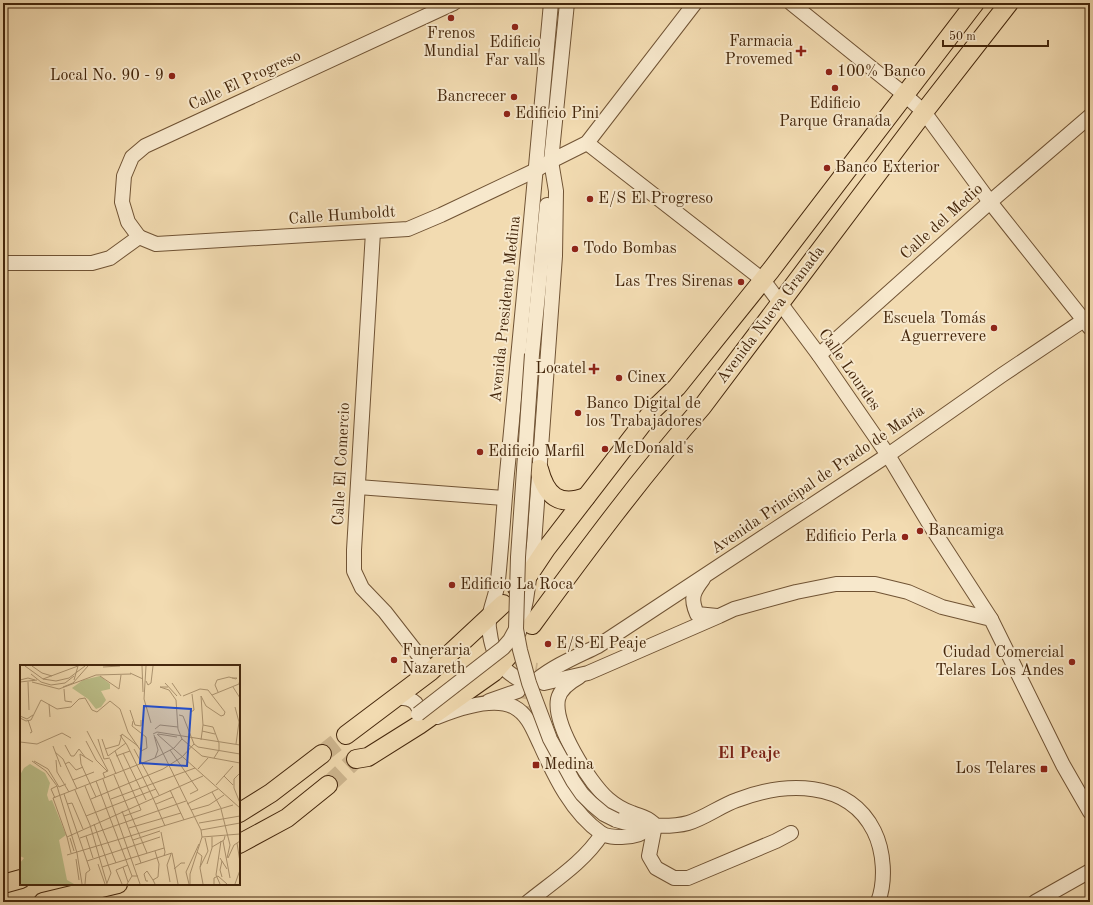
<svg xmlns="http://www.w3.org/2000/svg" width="1093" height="905" viewBox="0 0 1093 905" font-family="'Old Standard TT',serif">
  <rect width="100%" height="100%" fill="#f2dbb1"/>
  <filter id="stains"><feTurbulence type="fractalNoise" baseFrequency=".005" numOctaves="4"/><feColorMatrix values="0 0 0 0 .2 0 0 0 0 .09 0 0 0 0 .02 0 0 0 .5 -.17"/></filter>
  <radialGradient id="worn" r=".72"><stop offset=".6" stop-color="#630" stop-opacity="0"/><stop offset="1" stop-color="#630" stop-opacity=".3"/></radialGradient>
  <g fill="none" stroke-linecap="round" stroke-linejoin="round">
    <g stroke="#cfb790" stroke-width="14" stroke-dasharray="14 7" stroke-linecap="butt">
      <path d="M519 658C523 666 528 669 537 670"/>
      <path d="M529 720C524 701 525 696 537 681"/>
    </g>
    <g stroke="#cfb790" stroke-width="18" stroke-dasharray="18 9" stroke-linecap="butt">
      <polyline points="322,754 346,735"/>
      <polyline points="328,785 356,759"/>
    </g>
    <defs>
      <g id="minor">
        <polyline points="791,3 905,95 924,112 990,202 1090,328"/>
        <polyline points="587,143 763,280 819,355 888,455 930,525 991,619"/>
        <polyline points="373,232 354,550 354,571 362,588 385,612 431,671"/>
        <polyline points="139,237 156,244 408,229 441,215 536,170 551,161 587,143 695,3"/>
        <polyline points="139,237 128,222 122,202 124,176 132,157 145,146 454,3"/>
        <polyline points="3,263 92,263 110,258 139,237"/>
        <polyline points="532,354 547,205"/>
        <polyline points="819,355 990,202 1090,116"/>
        <polyline points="358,487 504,498"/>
        <path d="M703 579C693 592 690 598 697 614L717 616"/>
        <polyline points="519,632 526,600 534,544 555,256 556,191 551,161 567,3"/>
        <path d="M579 677C570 682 560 690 558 699 553 725 589 782 608 799 615 805 623 810 632 813 642 817 645 816 653 823"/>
        <path d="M538 679C555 665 578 656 598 646L888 455 1002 375 1090 316"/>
        <polyline points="544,683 588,673 719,616 734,609 796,592 836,584 875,584 908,592 942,607 991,619 1063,765 1090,812"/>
        <path d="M533 686C503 674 493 661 489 628 487 613 497 596 498 580 502 541 504 502 508 463 523 310 537 156 551 3"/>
        <path d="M394 698C415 696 422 705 420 725"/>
        <polyline points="489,701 518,691"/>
        <path d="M437 717C457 709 493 696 514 707 529 715 534 732 541 746 555 777 572 813 601 833 607 837 615 837 622 837 635 837 645 833 655 825"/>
        <path d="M616 820C634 826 670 828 688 823 705 818 720 806 737 800 784 782 848 779 874 831 884 851 886 881 878 902"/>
        <polyline points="655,825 649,856 656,868 674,878 688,878 776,841 791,833"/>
        <path d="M528 902C554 881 584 862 602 834"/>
        <polyline points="1035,902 1090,871"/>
      </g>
      <g id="major">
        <path d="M539 469C546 496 559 507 586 497"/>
        <polyline points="517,588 530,573 546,549 654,409 677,387 771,270 975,3"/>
        <path d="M532 625C586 551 641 477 702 407L924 112 1009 3"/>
        <polyline points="346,735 431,671 503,604"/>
        <polyline points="356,759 368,757 419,725 494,672 516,647"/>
        <polyline points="239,813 271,793 322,754"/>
        <polyline points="239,844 287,818 328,785"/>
        <polyline points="3,884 21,879"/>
        <polyline points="43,902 118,884"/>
      </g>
    </defs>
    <use href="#minor" stroke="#705334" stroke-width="16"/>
    <use href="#major" stroke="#44260b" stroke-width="20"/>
    <use href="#minor" stroke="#f7e8cc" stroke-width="14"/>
    <use href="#major" stroke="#f2dbb1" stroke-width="18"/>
    <defs>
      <g id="minor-bridge">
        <polyline points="532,354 518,557 516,629 520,650 529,683 550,739 573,781 582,794 592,804 604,814 616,820"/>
        <polyline points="418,714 503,648 510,640 516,629"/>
      </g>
    </defs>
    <use href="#minor-bridge" stroke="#705334" stroke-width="16" stroke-linecap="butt"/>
    <use href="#minor-bridge" stroke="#f7e8cc" stroke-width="14"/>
  </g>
  <g fill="#8f2418" stroke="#f7e8cc" stroke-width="1.5">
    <circle cx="451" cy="18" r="4"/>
    <circle cx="515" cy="27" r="4"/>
    <path d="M799 45h4v4h4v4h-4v4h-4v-4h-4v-4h4z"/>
    <circle cx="829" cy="72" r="4"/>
    <circle cx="172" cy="76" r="4"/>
    <circle cx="835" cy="88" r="4"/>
    <circle cx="514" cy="97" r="4"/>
    <circle cx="507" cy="114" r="4"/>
    <circle cx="827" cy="168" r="4"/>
    <circle cx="590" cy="199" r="4"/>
    <circle cx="575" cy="249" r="4"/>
    <circle cx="741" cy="282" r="4"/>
    <circle cx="994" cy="328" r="4"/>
    <path d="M592 363h4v4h4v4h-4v4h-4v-4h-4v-4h4z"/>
    <circle cx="619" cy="378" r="4"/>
    <circle cx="578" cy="413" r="4"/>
    <circle cx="605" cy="449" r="4"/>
    <circle cx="480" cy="452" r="4"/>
    <circle cx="920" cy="531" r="4"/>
    <circle cx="905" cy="537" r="4"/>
    <circle cx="452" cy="585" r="4"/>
    <circle cx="548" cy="644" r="4"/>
    <circle cx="394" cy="660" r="4"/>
    <circle cx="1072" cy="662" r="4"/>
    <rect x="532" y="761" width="8" height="8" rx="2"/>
    <rect x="1040" y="765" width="8" height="8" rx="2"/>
  </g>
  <g text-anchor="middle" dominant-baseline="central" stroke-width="4" stroke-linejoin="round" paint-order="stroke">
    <g font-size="16" fill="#44260b" stroke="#f7e8cc" text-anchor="start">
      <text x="451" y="34" text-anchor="middle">Frenos<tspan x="451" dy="18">Mundial</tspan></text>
      <text x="793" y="42" text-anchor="end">Farmacia<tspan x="793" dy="18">Provemed</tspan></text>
      <text x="515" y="43" text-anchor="middle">Edificio<tspan x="515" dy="18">Far valls</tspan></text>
      <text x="837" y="72">100% Banco</text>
      <text x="164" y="76" text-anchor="end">Local No. 90 - 9</text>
      <text x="506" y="97" text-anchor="end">Bancrecer</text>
      <text x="835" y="104" text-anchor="middle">Edificio<tspan x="835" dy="18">Parque Granada</tspan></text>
      <text x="515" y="114">Edificio Pini</text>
      <text x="835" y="168">Banco Exterior</text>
      <text x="598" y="199">E/S El Progreso</text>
      <text x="583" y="249">Todo Bombas</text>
      <text x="733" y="282" text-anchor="end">Las Tres Sirenas</text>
      <text x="986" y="319" text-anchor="end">Escuela Tomás<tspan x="986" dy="18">Aguerrevere</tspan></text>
      <text x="586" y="369" text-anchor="end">Locatel</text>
      <text x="627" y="378">Cinex</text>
      <text x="586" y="404">Banco Digital de<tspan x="586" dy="18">los Trabajadores</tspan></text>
      <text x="613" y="449">McDonald's</text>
      <text x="488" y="452">Edificio Marfil</text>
      <text x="928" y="531">Bancamiga</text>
      <text x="897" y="537" text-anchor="end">Edificio Perla</text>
      <text x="460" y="585">Edificio La Roca</text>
      <text x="556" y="644">E/S El Peaje</text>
      <text x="402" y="651">Funeraria<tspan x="402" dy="18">Nazareth</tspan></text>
      <text x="1064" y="653" text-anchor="end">Ciudad Comercial<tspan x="1064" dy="18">Telares Los Andes</tspan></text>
      <text x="544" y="765">Medina</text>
      <text x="1036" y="769" text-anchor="end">Los Telares</text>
    </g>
    <g font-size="16" fill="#44260b" stroke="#f7e8cc">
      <text transform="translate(245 81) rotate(-25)">Calle El Progreso</text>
      <text transform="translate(342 216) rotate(-4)">Calle Humboldt</text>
      <text transform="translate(942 222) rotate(-42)">Calle del Medio</text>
      <text transform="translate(506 309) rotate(-84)">Avenida Presidente Medina</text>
      <text transform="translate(771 315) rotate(-53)">Avenida Nueva Granada</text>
      <text transform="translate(849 370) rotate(55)">Calle Lourdes</text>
      <text transform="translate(342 464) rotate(-87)">Calle El Comercio</text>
      <text transform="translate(818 480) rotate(-34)">Avenida Principal de Prado de María</text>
    </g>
    <g font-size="17" font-weight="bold" fill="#7a1f14" stroke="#f7e8cc">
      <text x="749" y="753">El Peaje</text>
    </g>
  </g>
  <g transform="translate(20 665)">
    <rect width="220" height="220" fill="#f2dbb1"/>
    <path d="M80 11 90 19V24L81 26 86 35 81 42 76 44 68 34 52 23 63 15ZM10 99 25 108 30 118 27 130 29 136 32 135 46 170 39 175 47 215 54 219H0V198L4 193 0 191V110L4 103Z" fill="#bcc08a"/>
    <path fill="none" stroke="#ac936f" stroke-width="1" d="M5 1 23 14 36 16 49 13 65 1M12 1 22 8 32 11M122 1 123 27M126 1 124 34 131 58M83 2 100 1M110 8 123 14M11 9 21 17 31 20 45 18 54 11M80 11 99 24 101 10M23 14 58 1M0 15 8 13 15 15M54 15 58 1M126 16 128 20 131 18 133 1M0 17 17 15M8 17 9 45M12 17 39 24 76 10 111 9M145 18 157 31M152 18 161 31M43 22 53 18 68 1M148 22H140L149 25 156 35 158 64 162 74 182 91 220 98M213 22 220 33M44 24 45 36 52 37M198 27 195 20 197 15 209 12 216 14 217 13H212M192 30 219 19 220 14M163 31 180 24 188 25 205 47 204 50 201 51 186 41 181 31 183 60 181 75M29 39 30 52M215 42 219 57 216 79M110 45 115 60 121 61V55M171 47 174 45 172 29M159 50 163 51 174 79 178 82 220 89M0 51 7 54 13 50M0 53 6 56 11 55 21 35 37 44 51 42 59 34 65 33 72 45 77 47 90 36 100 44 108 67 121 86 127 83 126 72M8 55 12 67 10 68M113 56 112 61 126 72M183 60 193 62 199 78V85L194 93M135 64 140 60 158 62M67 66 88 106 83 108 85 113M182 66 195 69M133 69 137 67 220 80M137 69 220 143M138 69 157 72M100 70 107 80 133 133M135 72 181 165 182 172 170 209V219M78 74 84 94 90 93M82 74 88 91 106 78M66 76 76 95 87 106M0 77 17 79 42 68 51 73M45 80 51 91H54L59 84 65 92M33 81 41 102M85 84 99 80 102 69 118 81M114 84 139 130M150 85 178 125 170 129M95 86 121 145 104 151M35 87 43 94 57 124M103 88 126 135M96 91 110 86M135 93 154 83 162 74M90 94 96 109M36 95 37 107 49 127M12 96 26 106 37 121 57 188 62 219M14 96 28 104 39 122 46 119M73 97 60 89 61 99 76 132M45 99 49 97 56 105 63 102M178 104 188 93M220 108 214 114V123L220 138M94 110 127 188M204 111 213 120M83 114 120 219M53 115 74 107M76 116 112 211M196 120 213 101M65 121 96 198M55 125 70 160 87 219M150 125 164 155M192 127 201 143M44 129 70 205 66 208 65 219M35 133 31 124 37 121M133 133 145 161M71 134 143 104 162 92 174 79M91 134 175 103M47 139 52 138 63 164M136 139 153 132M167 139 198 124M201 144 210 180 207 193M171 145 189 140 204 130M102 146 121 198M66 151 136 124M179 158 220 151M74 159 91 208 87 218M109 163 161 148M181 165 220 158M141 167 145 187 144 191M66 171 73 193M47 172 183 111M182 172 220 169M50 173 54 186M60 173 166 136M113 175 140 166M203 176 210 213M217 178 220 197M192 182 204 175 205 171M135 186 139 199 138 212 133 215 135 219M177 187 182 191 180 203 183 219M51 188 47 172 33 133 135 93 138 85 134 70M47 190 213 140M200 193 207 204M208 193 214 180 220 176M56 194 59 215M67 196 140 172M78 199 85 219M187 199 192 183V172M115 200 152 188 158 219M82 202 144 183M103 202 108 217M180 202 188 186 185 173M154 204 161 198H165M202 212 200 205 202 196M128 216H126L124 209 127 206 133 215M150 217 147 200 151 189M102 219 96 205 108 200M107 219 112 211H118M169 219 166 207 179 179M194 219V213L198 211 207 219M200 219 196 210 201 176M215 219 220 205"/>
    <path fill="#1d4ed8" fill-opacity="0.15" stroke="#1d4ed8" stroke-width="2" d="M124 41 171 44 167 101 120 98Z"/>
    <rect width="220" height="220" fill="none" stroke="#44260b" stroke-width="2"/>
  </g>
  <rect width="1093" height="905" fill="none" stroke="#f2dbb1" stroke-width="16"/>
  <rect x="4" y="4" width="1085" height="897" fill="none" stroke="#44260b" stroke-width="2"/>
  <rect x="8" y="8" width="1077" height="889" fill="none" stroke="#44260b"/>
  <path d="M943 40v6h105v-6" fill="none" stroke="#44260b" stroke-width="2"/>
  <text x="949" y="40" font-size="12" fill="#44260b" stroke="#f7e8cc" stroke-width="3" paint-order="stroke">50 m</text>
  <rect width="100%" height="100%" filter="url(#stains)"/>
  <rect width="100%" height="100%" fill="url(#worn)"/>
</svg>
